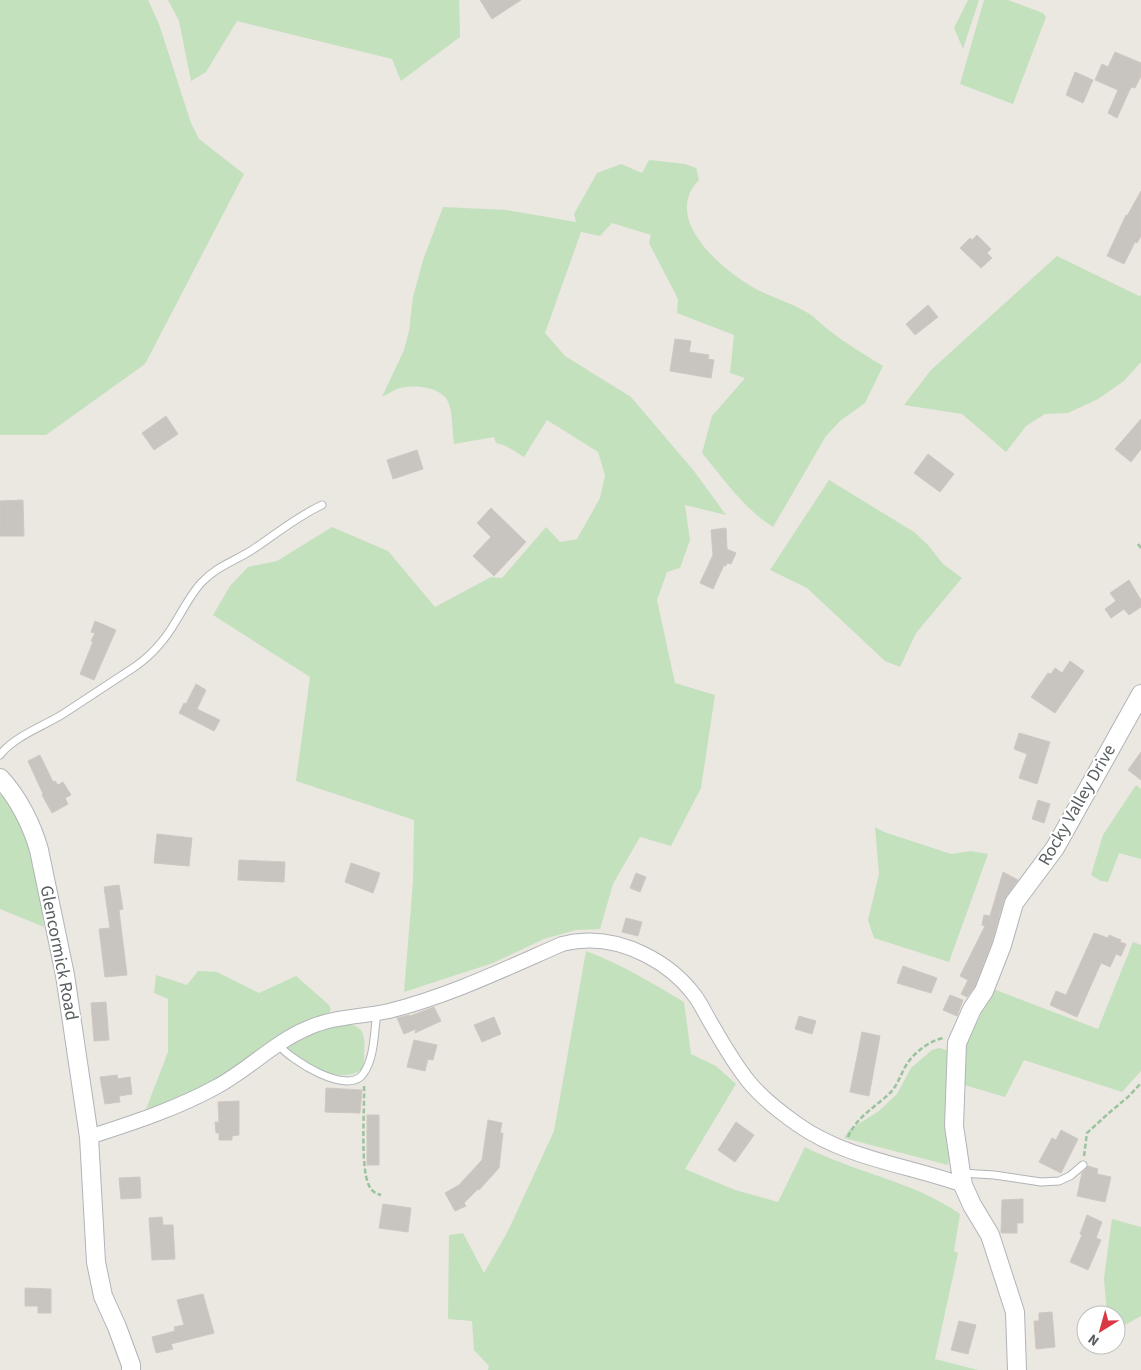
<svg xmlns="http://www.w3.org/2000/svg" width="1141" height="1370" viewBox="0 0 1141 1370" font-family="'Source Sans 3',sans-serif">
  <rect width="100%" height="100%" fill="#ebe7e1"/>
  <g fill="#c4e1be">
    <polygon points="0,0 148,0 159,24 191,123 199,139 244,174 145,364 46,435 0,435"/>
    <polygon points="168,0 459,0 460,37 401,81 392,59 237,21 206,72 191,81 179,21"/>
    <polygon points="968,0 979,0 963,49 954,28"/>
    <polygon points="984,0 1008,0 1043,13 1046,17 1013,104 960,84"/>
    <path d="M649 160 685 164 696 168 699 180C663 216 716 264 746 283 765 296 789 301 808 313 815 317 820 323 826 328 844 342 863 354 883 366L865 403 840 421 826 436 773 527C745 510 723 478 702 453L712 416 745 378 730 373 734 335 677 313 678 299 649 243 651 235 612 223 600 236 581 232 545 333 565 356 631 397 694 471 726 515 685 505 690 540 680 568 667 572 657 600 675 683 715 695 701 788 671 846 640 837 613 884 600 929 576 930 544 939 493 963 404 992 413 882 414 820 296 781 310 677 213 615 230 586 248 567 277 561 332 527 388 551 435 607 491 577 502 578 546 527 560 542 577 539 600 498 605 475 598 452 547 420 524 457 506 446 496 443 494 437 454 444C452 431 453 416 449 404 444 387 415 384 400 388 394 390 388 394 382 397L404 350 409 331 413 297 423 260 443 207 506 210 576 222 574 214 597 173 621 164 642 173Z"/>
    <polygon points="1057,256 1139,296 1141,295 1141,362 1124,381 1098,399 1068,413 1045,414 1026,426 1006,452 962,414 904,405 931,370"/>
    <polygon points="829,480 914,532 928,545 943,564 962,578 916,633 900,667 885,661 807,588 770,570"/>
    <polygon points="1136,785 1141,789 1141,859 1119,853 1108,882 1101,881 1091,875 1103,835"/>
    <path d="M0 794C16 808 28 842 35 862 41 881 41 907 44 927L0 909Z"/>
    <polygon points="875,827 884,832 951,854 971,851 988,854 949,962 874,938 868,920 879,874"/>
    <polygon points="1133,942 1141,945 1141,1071 1122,1092 1024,1060 1005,1097 961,1084 963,1043 969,1029 975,1025 980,1017 988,987 1098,1029"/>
    <path d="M586 951C621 964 652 983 684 1002L691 1054 716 1066 736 1084 685 1169 735 1190 778 1202 805 1147C856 1173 913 1181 960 1214L954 1251 958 1253 935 1359 978 1370H488L489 1366 474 1350 472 1321 448 1319 449 1235 463 1233 484 1273 508 1231 554 1131Z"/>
    <polygon points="198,971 217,972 259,993 296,976 329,1005 331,1010 327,1015 255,1054 214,1081 183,1097 146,1109 168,1052 168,999 154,993 156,975 187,985"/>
    <path d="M343 1023C363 1025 366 1034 364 1052 364 1057 365 1063 362 1068 357 1076 341 1076 333 1074 314 1071 301 1057 284 1050 299 1034 323 1029 343 1023Z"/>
    <polygon points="939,1048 951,1051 947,1119 949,1157 948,1165 844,1138 849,1130 879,1111 897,1094 911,1068 932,1050"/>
    <polygon points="1112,1219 1141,1227 1141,1316 1116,1330 1116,1315 1107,1315 1104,1278"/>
  </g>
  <g fill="#c8c4c0" stroke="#cfc8c0">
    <polygon points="480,0 521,0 492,19"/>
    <polygon points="1115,52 1141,63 1141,76 1135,88 1131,87 1117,118 1108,113 1118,90 1095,80 1102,64 1108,67"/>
    <polygon points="1075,72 1093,80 1083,103 1066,95"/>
    <polygon points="1141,191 1141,236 1137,243 1135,242 1124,264 1107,256 1126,215 1127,216"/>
    <polygon points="977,235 991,249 987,253 992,258 981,268 960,248 970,238 972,240"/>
    <polygon points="928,305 938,317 915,335 906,324"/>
    <polygon points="675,339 691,341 689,352 709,355 708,359 714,360 711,378 670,371"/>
    <polygon points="166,416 178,434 154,450 142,433"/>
    <polygon points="1141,419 1141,449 1131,462 1115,449"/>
    <polygon points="417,450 423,469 393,479 387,460"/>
    <polygon points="928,454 954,474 940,492 914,473"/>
    <polygon points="23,500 24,536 0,536 0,501"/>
    <polygon points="491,508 526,542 494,576 473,556 491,537 477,523"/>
    <polygon points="726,528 727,549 736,553 731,564 727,563 726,566 724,565 713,589 700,583 713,555 711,530"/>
    <polygon points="1129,580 1141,600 1141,607 1129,615 1124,609 1111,618 1105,609 1116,601 1110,593"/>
    <polygon points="95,621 116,630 94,680 80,674 93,642 91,641 95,633 91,632"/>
    <polygon points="1070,661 1084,671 1055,713 1031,697 1048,673 1051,674 1055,668 1062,673"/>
    <polygon points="196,684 206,690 197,709 220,720 214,731 179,713 184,703 186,704"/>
    <polygon points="1019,733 1050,742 1037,784 1019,778 1027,754 1014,749"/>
    <polygon points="1141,752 1141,780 1128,770"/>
    <polygon points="40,755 53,782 55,781 58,785 63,782 71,795 65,798 68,804 52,813 42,795 43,794 28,761"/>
    <polygon points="1038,800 1050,804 1044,823 1032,819"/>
    <polygon points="157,834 192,838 189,866 154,863"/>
    <polygon points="239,860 285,862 284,882 238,880"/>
    <polygon points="351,863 380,873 373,893 345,882"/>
    <polygon points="1003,872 1018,880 1004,900 992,942 975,986 967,997 961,994 968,980 960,976 985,926 982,925 984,915 990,916"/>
    <polygon points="636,873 646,877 640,892 630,888"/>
    <polygon points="119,885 123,909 119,910 127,975 105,977 99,929 110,928 104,887"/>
    <polygon points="626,918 642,922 638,936 622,932"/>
    <polygon points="1094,933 1108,938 1109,935 1121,940 1120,942 1126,944 1121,956 1116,954 1110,967 1101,963 1077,1017 1050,1005 1056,991 1066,995"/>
    <polygon points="903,966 937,978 931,993 897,983"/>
    <polygon points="950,995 963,1000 957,1016 943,1010"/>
    <polygon points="106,1002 109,1040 94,1041 91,1003"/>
    <polygon points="434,1007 441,1021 415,1033 416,1029 404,1034 397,1018 409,1015 410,1016"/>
    <polygon points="799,1016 816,1021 812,1034 795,1029"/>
    <polygon points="494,1017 501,1034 482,1042 474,1025"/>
    <polygon points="862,1032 880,1036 869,1096 850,1092"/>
    <polygon points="414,1040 437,1045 433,1060 428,1059 425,1071 407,1067"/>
    <polygon points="117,1075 118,1079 130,1077 132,1094 119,1096 120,1102 105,1104 100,1077"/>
    <polygon points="326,1088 362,1090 360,1113 325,1112"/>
    <polygon points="239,1101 239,1135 232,1136 232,1140 219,1140 219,1133 216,1133 215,1122 219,1122 218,1102"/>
    <rect x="367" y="1115" width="12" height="50"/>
    <polygon points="488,1120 502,1123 500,1133 503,1133 499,1168 479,1190 478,1189 464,1203 466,1206 455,1211 445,1193 459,1185 482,1160"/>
    <polygon points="736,1122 754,1135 735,1162 718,1150"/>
    <polygon points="1061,1130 1078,1139 1061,1173 1039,1162 1052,1138 1056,1140"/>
    <polygon points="1088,1166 1098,1169 1097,1174 1111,1177 1105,1202 1077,1196 1082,1173"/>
    <polygon points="140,1177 141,1198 121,1199 119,1178"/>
    <polygon points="1023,1199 1023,1223 1017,1223 1017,1233 1001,1233 1002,1200"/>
    <polygon points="383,1204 411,1208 408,1232 379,1228"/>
    <polygon points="1087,1215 1102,1222 1096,1238 1101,1240 1088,1270 1070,1262 1082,1235 1080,1234"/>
    <polygon points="162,1217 163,1225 173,1225 175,1259 152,1260 149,1218"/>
    <polygon points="25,1288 51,1289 51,1313 38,1313 38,1306 25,1306"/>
    <polygon points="203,1294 214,1333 171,1344 173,1349 156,1353 152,1337 175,1331 174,1327 184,1325 177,1300"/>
    <polygon points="1052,1312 1055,1347 1036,1349 1034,1321 1039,1321 1039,1313"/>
    <polygon points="959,1321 976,1325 968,1354 951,1350"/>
  </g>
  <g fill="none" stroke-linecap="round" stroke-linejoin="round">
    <defs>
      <g id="service">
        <path d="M0 755C13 737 44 726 63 714 86 699 110 683 133 668 151 656 165 640 176 621 184 608 191 594 201 583 217 566 233 562 252 550 275 535 296 517 322 505"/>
        <path d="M279 1045C290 1060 348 1096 363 1074 375 1058 374 1031 377 1013"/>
        <polyline points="961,1173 994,1175 1041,1182 1059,1181 1070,1176 1083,1165"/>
      </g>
      <path id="minor" d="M89 1137C132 1123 176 1109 216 1087 248 1070 274 1042 308 1028 334 1016 362 1017 389 1011 449 996 505 969 562 944 568 943 574 941 580 941 623 937 670 962 695 996 701 1004 706 1015 712 1025 723 1044 735 1065 749 1082 762 1098 780 1112 797 1124 846 1159 908 1165 963 1185"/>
      <g id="tertiary">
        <path d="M0 778C18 797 32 825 39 850L65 975 89 1137 96 1262 103 1296 117 1327 131 1365V1370"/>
        <polyline points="1017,1370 1015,1312 990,1235 972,1205 963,1185 961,1173 954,1126 957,1043 972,1009 984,991 1002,945 1014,903 1055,848 1141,694"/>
      </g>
    </defs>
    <use href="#service" stroke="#b1b4b7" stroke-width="9"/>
    <use href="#minor" stroke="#b1b4b7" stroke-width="16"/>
    <use href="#tertiary" stroke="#b1b4b7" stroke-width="20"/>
    <g stroke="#9ac49e" stroke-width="2.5" stroke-dasharray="5 2.5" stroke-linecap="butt">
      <polyline points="1138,544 1141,548"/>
      <path d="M364 1086C365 1108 359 1174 371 1189 373 1192 377 1194 381 1195"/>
      <path d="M848 1137C856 1117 877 1106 891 1092 899 1083 902 1070 909 1061 916 1051 933 1039 944 1038"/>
      <polyline points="1084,1156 1087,1133 1110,1112 1128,1097 1141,1083"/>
    </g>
    <use href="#service" stroke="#fff" stroke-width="7"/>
    <use href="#minor" stroke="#fff" stroke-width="14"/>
    <use href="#tertiary" stroke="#fff" stroke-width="18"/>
  </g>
  <g text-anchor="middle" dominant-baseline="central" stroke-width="4" stroke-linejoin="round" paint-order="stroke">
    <g font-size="18" fill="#595e60" stroke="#fff">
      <text transform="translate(1077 805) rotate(-60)">Rocky Valley Drive</text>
      <text transform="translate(59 953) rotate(79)">Glencormick Road</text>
    </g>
  </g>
  <g transform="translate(1101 1330) rotate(217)"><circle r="24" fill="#ffffff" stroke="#bdbfbf"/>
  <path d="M0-4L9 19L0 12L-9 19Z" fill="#da3846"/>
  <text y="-8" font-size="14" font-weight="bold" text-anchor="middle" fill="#595e60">N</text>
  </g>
</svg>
